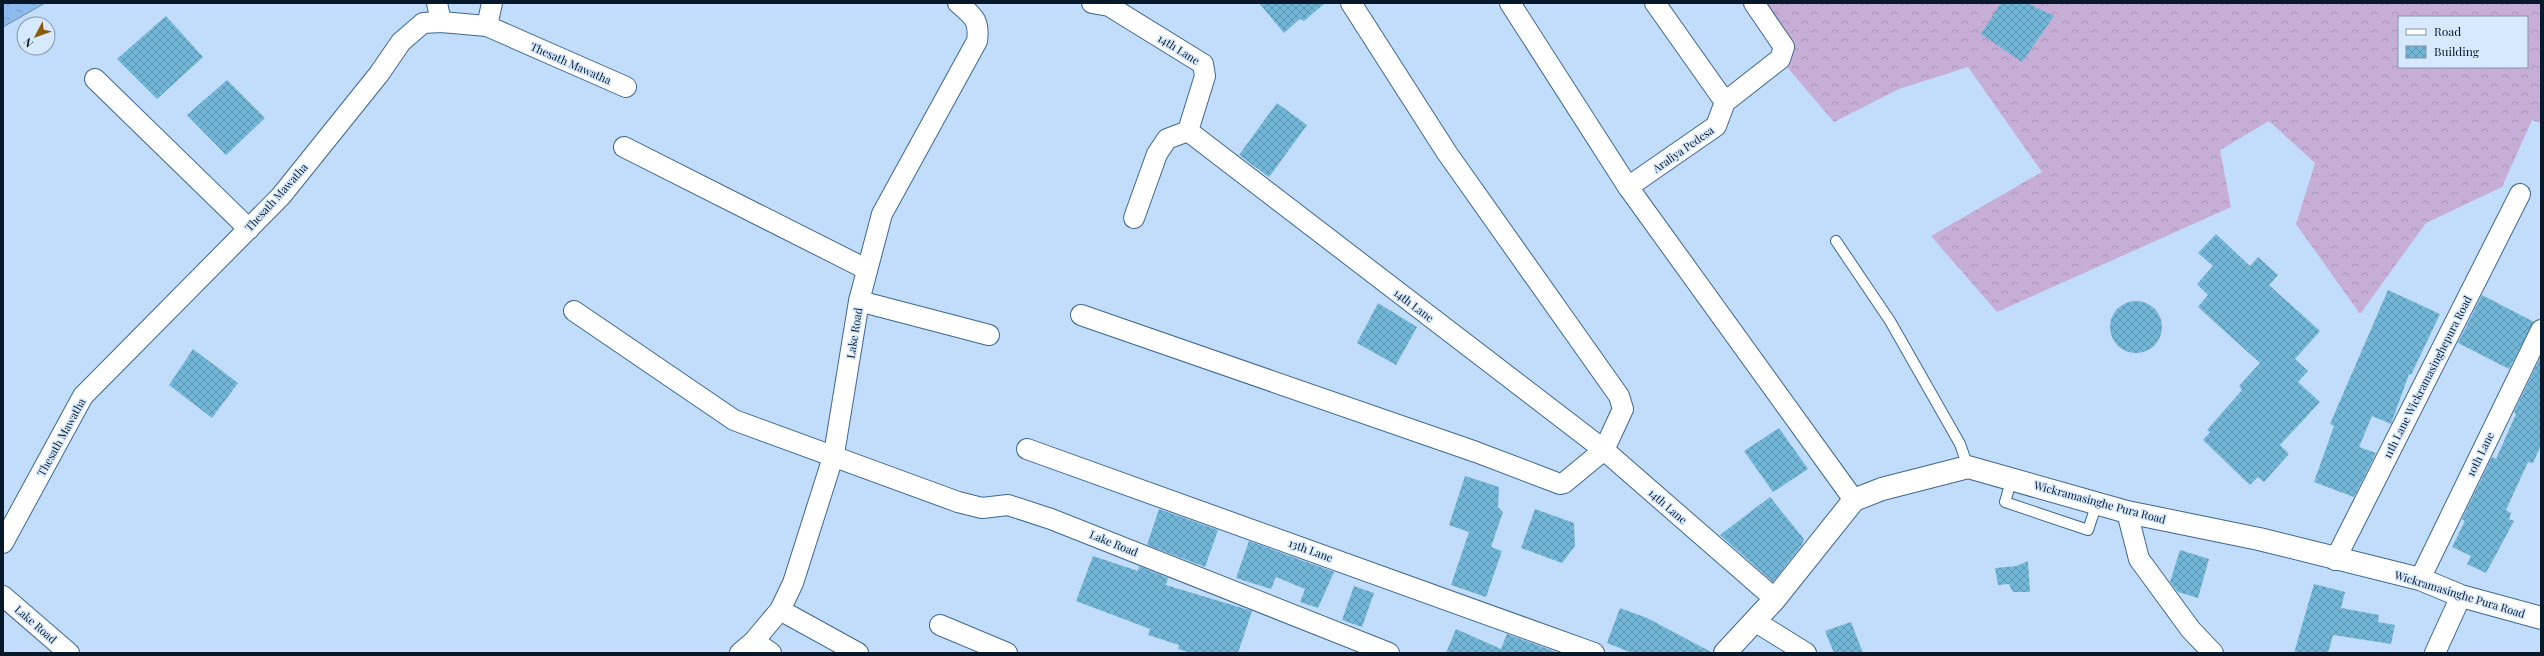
<svg xmlns="http://www.w3.org/2000/svg" width="2544" height="656" viewBox="0 0 2544 656" font-family="'Playfair Display',serif">
  <defs>
    <pattern id="forest-crowns" width="20" height="18" patternUnits="userSpaceOnUse"><rect width="20" height="18" fill="#c6aed7"/><path d="M2 6a3 3 0 1 1 6 0M12 15a3 3 0 1 1 6 0" fill="none" stroke="#a995b9"/></pattern>
    <pattern id="water-ripples" width="26" height="14" patternUnits="userSpaceOnUse"><rect width="26" height="14" fill="#8dbbee"/><path d="M2 4q2-2 4 0t4 0M15 11q2-2 4 0t4 0" fill="none" stroke="#78a0cc"/></pattern>
    <pattern id="building-cross-hatch" width="8" height="8" patternUnits="userSpaceOnUse"><rect width="8" height="8" fill="#73b7d8"/><path d="M0 0l8 8M0 8l8-8" fill="none" stroke="#5c94af"/></pattern>
  </defs>
  <rect width="100%" height="100%" fill="#c2ddfb"/>
  <path fill="url(#forest-crowns)" fill-rule="evenodd" d="M1762 3H2541V123L2532 120 2502 187 2426 223 2360 314 2296 224 2315 163 2269 121 2220 150 2231 207 1997 312 1931 236 2042 172 1968 67 1899 89 1834 122 1780 59ZM2399 17H2527V67H2399Z"/>
  <polygon fill="url(#water-ripples)" stroke="#658ab3" points="3,3 45,3 3,27"/>
  <g fill="url(#building-cross-hatch)">
    <polygon points="1259,3 1325,3 1304,21 1300,19 1284,33"/>
    <polygon points="2001,3 2027,3 2054,16 2022,62 1981,34"/>
    <polygon points="166,16 203,57 157,99 117,59"/>
    <polygon points="227,80 265,118 226,155 187,115"/>
    <polygon points="1277,103 1307,125 1269,177 1239,155"/>
    <polygon points="2216,234 2250,266 2258,257 2278,275 2269,285 2320,331 2295,359 2308,371 2298,382 2320,402 2280,445 2289,454 2264,482 2258,477 2250,485 2203,440 2210,432 2207,430 2242,390 2239,386 2260,363 2198,307 2208,295 2197,284 2213,266 2198,253"/>
    <polygon points="2388,290 2440,314 2411,375 2409,374 2391,424 2372,416 2359,447 2376,453 2354,497 2314,482 2334,426 2330,424"/>
    <polygon points="2482,295 2534,322 2509,369 2458,343"/>
    <circle cx="2136" cy="327" r="26"/>
    <polygon points="1378,303 1417,327 1396,365 1357,343"/>
    <polygon points="193,349 238,383 212,418 169,385"/>
    <polygon points="2541,356 2541,445 2533,463 2528,462 2506,510 2511,513 2509,519 2514,521 2486,573 2467,564 2471,556 2452,547 2465,521 2462,519 2492,457 2496,459 2516,414 2514,412"/>
    <polygon points="1779,428 1808,469 1773,492 1744,451"/>
    <polygon points="1465,476 1499,487 1498,507 1503,512 1491,547 1502,551 1486,597 1451,585 1469,532 1449,525"/>
    <polygon points="1770,497 1804,539 1802,545 1773,582 1720,535"/>
    <polygon points="1159,509 1218,530 1205,567 1147,545"/>
    <polygon points="1535,509 1574,523 1575,546 1562,563 1521,548"/>
    <polygon points="1249,541 1334,572 1318,608 1300,602 1305,589 1276,577 1271,589 1236,578"/>
    <polygon points="2180,550 2209,559 2198,598 2178,592 2170,582"/>
    <polygon points="1093,556 1138,571 1139,566 1168,578 1166,585 1252,611 1238,653 1191,653 1178,649 1179,645 1148,635 1150,629 1076,601"/>
    <polygon points="2028,561 2030,592 2013,592 2009,584 1998,585 1995,568 2017,566"/>
    <polygon points="2314,584 2345,592 2341,608 2379,615 2378,622 2395,625 2391,644 2333,635 2328,653 2294,653"/>
    <polygon points="1354,586 1374,593 1362,627 1342,620"/>
    <polygon points="1620,608 1647,618 1713,653 1632,653 1607,643"/>
    <polygon points="1851,622 1863,653 1834,653 1825,631"/>
    <polygon points="1456,629 1501,649 1507,634 1559,653 1446,653"/>
  </g>
  <g fill="none" stroke-linecap="round" stroke-linejoin="round">
    <defs>
      <g id="lane">
        <polyline points="1836,241 1890,321 1960,444 1968,467"/>
        <polyline points="2012,478 2005,502 2088,530 2097,503"/>
      </g>
      <g id="street">
        <polyline points="437,3 441,22"/>
        <polyline points="1092,3 1109,6 1203,64 1205,76 1188,131 1604,450 1775,599"/>
        <polyline points="1510,3 1628,187 1854,500"/>
        <polyline points="1655,3 1725,102"/>
        <polyline points="487,26 492,3"/>
        <polyline points="95,79 249,229"/>
        <polyline points="624,147 866,269"/>
        <polyline points="1628,187 1716,126 1725,102 1780,59 1784,47 1754,3"/>
        <polyline points="1134,218 1157,154 1167,139 1188,131"/>
        <polyline points="859,301 989,335"/>
        <polyline points="574,311 734,420 958,502 982,508 1008,505 1051,519 1389,653"/>
        <polyline points="1081,315 1476,452 1560,484 1564,483 1604,450 1623,409 1619,396 1447,153 1351,3"/>
        <polyline points="1027,449 1594,653"/>
        <polyline points="2127,512 2139,559 2191,630 2213,653"/>
        <polyline points="3,543 83,396 281,196 379,74 401,42 423,23 441,22 487,26 626,87"/>
        <polyline points="2335,560 2520,194"/>
        <polyline points="2420,579 2541,330"/>
        <polyline points="3,596 69,653"/>
        <polyline points="780,610 858,653"/>
        <polyline points="1756,622 1806,653"/>
        <polyline points="940,625 1007,653"/>
        <polyline points="754,641 771,653"/>
        <path d="M740 653 754 641 780 610 793 583 834 454 859 301 882 214 977 41C980 20 973 16 958 3"/>
        <polyline points="2435,653 2461,596"/>
      </g>
      <polyline id="secondary" points="1725,653 1775,599 1854,500 1882,489 1968,467 2127,512 2259,539 2420,579 2461,596 2541,618"/>
    </defs>
    <use href="#lane" stroke="#3d6793" stroke-width="12"/>
    <use href="#street" stroke="#3d6793" stroke-width="22"/>
    <use href="#secondary" stroke="#3d6793" stroke-width="24"/>
    <use href="#lane" stroke="#fff" stroke-width="10"/>
    <use href="#street" stroke="#fff" stroke-width="20"/>
    <use href="#secondary" stroke="#fff" stroke-width="22"/>
  </g>
  <g text-anchor="middle" dominant-baseline="central" stroke-width="3" stroke-linejoin="round" paint-order="stroke">
    <g font-size="11" fill="#07182a" stroke="#d7e9fe">
      <text transform="translate(1179 49) rotate(32)">14th Lane</text>
      <text transform="translate(571 63) rotate(24)">Thesath Mawatha</text>
      <text transform="translate(1683 149) rotate(-35)">Araliya Pedesa</text>
      <text transform="translate(276 197) rotate(-48)">Thesath Mawatha</text>
      <text transform="translate(1414 305) rotate(37)">14th Lane</text>
      <text transform="translate(854 333) rotate(-81)">Lake Road</text>
      <text transform="translate(2427 377) rotate(-63)">11th Lane Wickramasinghepura Road</text>
      <text transform="translate(61 437) rotate(-61)">Thesath Mawatha</text>
      <text transform="translate(2480 454) rotate(-64)">10th Lane</text>
      <text transform="translate(2100 502) rotate(15)">Wickramasinghe Pura Road</text>
      <text transform="translate(1668 506) rotate(41)">14th Lane</text>
      <text transform="translate(1114 543) rotate(22)">Lake Road</text>
      <text transform="translate(1311 550) rotate(20)">13th Lane</text>
      <text transform="translate(2460 594) rotate(17)">Wickramasinghe Pura Road</text>
      <text transform="translate(36 624) rotate(41)">Lake Road</text>
    </g>
  </g>
  <rect width="2544" height="656" fill="none" stroke="#07182a" stroke-width="8"/>
  <rect x="2398" y="16" width="130" height="52" fill="#d7e9fe" stroke="#8495a9"/>
  <rect x="2406" y="29" width="20" height="6" fill="#ffffff" stroke="#8495a9"/>
  <text x="2434" y="36" font-size="12" fill="#07182a">Road</text>
  <rect x="2406" y="46" width="20" height="12" fill="url(#building-cross-hatch)" stroke="#8495a9"/>
  <text x="2434" y="56" font-size="12" fill="#07182a">Building</text>
  <g transform="translate(36 36) rotate(229)"><circle r="19" fill="#d7e9fe" stroke="#8495a9"/>
  <path d="M0-3L7 15L0 10L-7 15Z" fill="#8c5a05"/>
  <text y="-6" font-size="11" font-weight="bold" text-anchor="middle" fill="#07182a">N</text>
  </g>
</svg>
